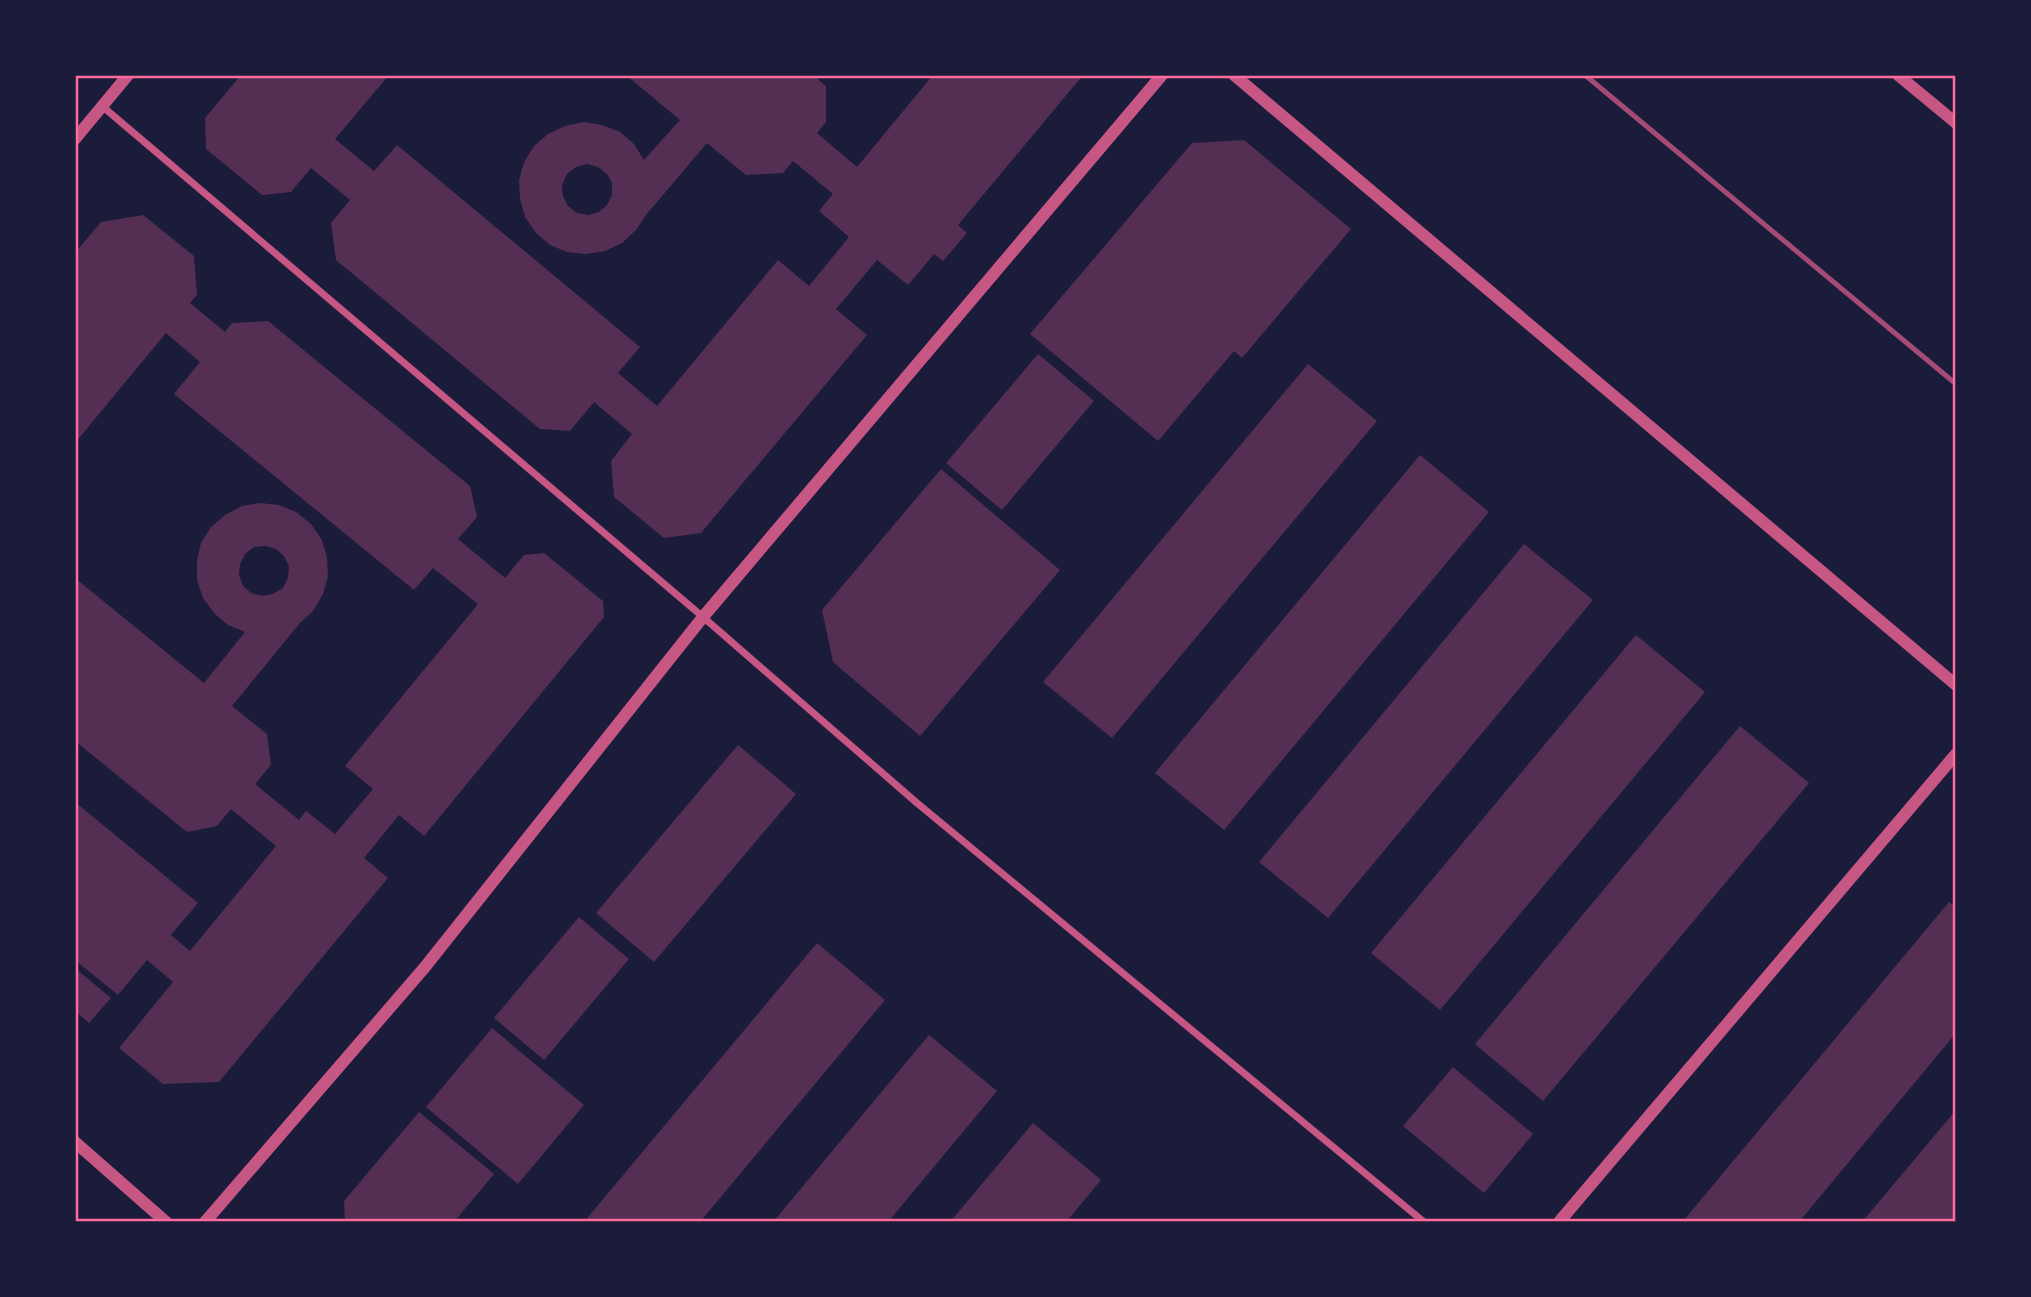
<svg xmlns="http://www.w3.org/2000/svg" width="2031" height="1297" viewBox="0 0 2031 1297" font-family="Manrope,sans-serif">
  <rect width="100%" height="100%" fill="#1b1b3a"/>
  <g fill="#542f53" fill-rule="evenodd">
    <path d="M241 75H389L335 139 374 171 397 145 640 347 618 373 657 406 778 260 809 286 849 237 819 211 833 194 793 161 783 173 746 175 707 143 646 215 636 230 622 243 605 251 586 254 567 252 550 245 536 233 525 217 520 199 519 180 524 162 534 146 548 134 565 126 584 122 602 125 620 132 634 144 644 160 680 120 626 75H813L826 86V122L817 133 857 167 933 75H1083L958 225 967 233 943 261 934 254 908 285 877 260 836 309 867 335 701 533 664 538 614 497 611 461 632 434 594 402 570 431 540 429 336 260 331 223 350 200 311 168 291 192 262 195 206 149 205 118ZM587 164 598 167 607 174 612 183V195L607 205 599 212 588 215 577 213 568 206 563 196 562 185 567 174 576 167Z"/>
    <polygon points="1244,140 1351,229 1242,358 1234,351 1158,441 1030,334 1192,143"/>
    <path d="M143 215 194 256 197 295 190 303 225 332 232 323 268 321 470 486 477 517 458 539 505 578 524 555 544 553 603 601 604 617 424 836 399 815 364 858 388 878 219 1082 163 1084 119 1048 173 982 147 960 118 995 75 960V802L198 903 171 935 190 951 276 846 231 809 217 826 187 832 75 741V578L204 683 245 632 228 625 214 613 203 598 197 580V561L201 543 211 527 225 515 242 506 260 503 279 505 296 512 311 524 322 540 327 558 328 576 323 594 313 611 300 623 232 706 267 734 271 765 255 784 299 820 306 811 335 834 373 789 345 766 478 604 433 568 414 590 174 394 200 362 166 333 75 443V253L101 222ZM265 546 276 549 284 556 289 566 288 578 283 588 273 594 262 596 251 593 243 586 239 575 240 564 245 554 254 547Z"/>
    <polygon points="1038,354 1094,401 1002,510 946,463"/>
    <polygon points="1308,364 1377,421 1112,738 1043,682"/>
    <polygon points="1420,455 1489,512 1224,830 1155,773"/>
    <polygon points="941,469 1060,570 920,736 833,662 822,610"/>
    <polygon points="1524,544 1593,600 1328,918 1259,862"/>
    <polygon points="1636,635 1705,692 1440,1010 1371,953"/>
    <polygon points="1740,726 1809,783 1543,1101 1475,1044"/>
    <polygon points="738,745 796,794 654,962 596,913"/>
    <polygon points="1949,902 1956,907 1956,1033 1799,1222 1687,1222 1684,1220"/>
    <polygon points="579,917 629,959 544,1060 494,1018"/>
    <polygon points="817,943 885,1000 700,1222 584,1222"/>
    <polygon points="75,968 111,998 89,1023 75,1011"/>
    <polygon points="492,1028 584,1105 518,1184 426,1107"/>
    <polygon points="929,1035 997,1091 888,1222 773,1222"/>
    <polygon points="1453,1067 1533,1134 1484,1193 1403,1126"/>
    <polygon points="1956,1110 1956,1222 1862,1222"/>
    <polygon points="419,1112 494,1174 454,1222 345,1222 344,1201"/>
    <polygon points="1033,1123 1101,1180 1066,1222 950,1222"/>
  </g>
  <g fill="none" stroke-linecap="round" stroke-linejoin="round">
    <polyline stroke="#c65784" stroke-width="7" points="102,106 703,617 917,803 1424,1222"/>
    <g stroke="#c65784" stroke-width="12">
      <polyline points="1234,75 1956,685"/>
      <polyline points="1898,75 1956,123"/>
      <polyline points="75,139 128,75"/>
      <polyline points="75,1142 166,1222"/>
      <polyline points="205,1222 425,967 703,617 1162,75"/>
      <polyline points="1559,1222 1956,754"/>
    </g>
    <polyline stroke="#a44b75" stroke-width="5" points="1585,75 1956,384"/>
  </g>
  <rect width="2031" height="1297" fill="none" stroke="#1b1b3a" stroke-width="154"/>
  <rect x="77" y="77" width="1877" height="1143" fill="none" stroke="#ff6b9d" stroke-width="2.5"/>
</svg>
